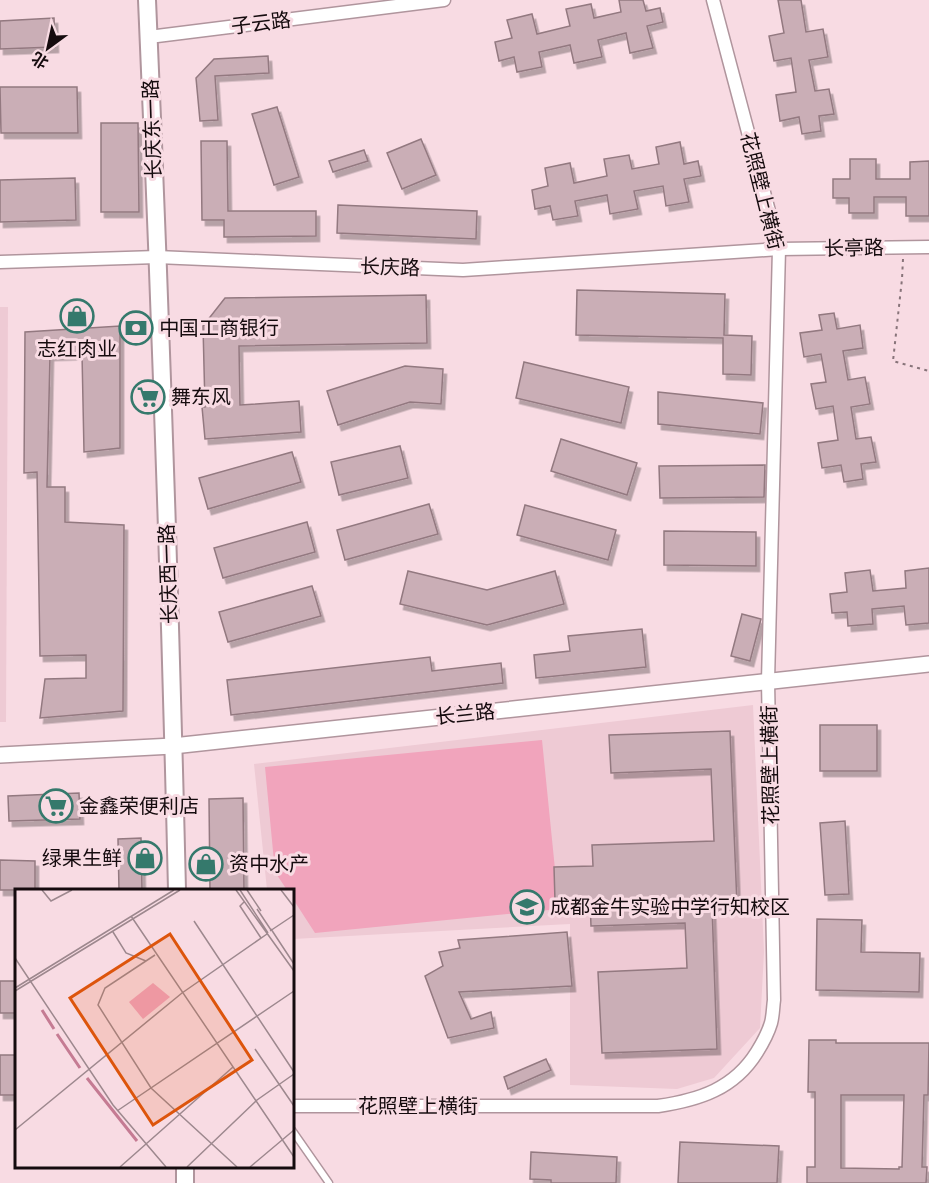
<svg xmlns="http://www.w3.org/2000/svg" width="929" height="1183" viewBox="0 0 929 1183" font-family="Rubik,'Noto Sans SC',sans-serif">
  <defs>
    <filter id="shadow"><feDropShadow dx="3.5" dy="5.5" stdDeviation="0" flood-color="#0004"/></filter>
  </defs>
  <rect width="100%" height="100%" fill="#f8dbe3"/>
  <g fill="#eecad4">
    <polygon points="0,307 8,307 6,722 0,722"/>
    <polygon points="753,705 764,952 760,1028 714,1078 677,1089 570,1085 570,924 293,939 292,890 267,890 254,764"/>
  </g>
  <polygon fill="#f1a4bc" points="542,740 559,909 315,933 293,899 292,890 287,890 275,872 265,767"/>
  <g fill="#caaeb6" stroke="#937980" stroke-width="1.5" fill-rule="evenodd" filter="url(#shadow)">
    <polygon points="619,0 643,0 646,11 660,8 663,22 647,26 653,48 630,53 626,33 598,40 602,57 574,63 570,45 539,52 542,67 517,72 514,57 499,61 495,42 512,38 507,20 532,14 537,34 570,26 566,9 591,4 594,18 621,12"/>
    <polygon points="778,0 801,0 806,32 823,29 828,57 809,60 815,91 829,89 834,114 819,116 821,131 802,134 799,117 780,121 776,95 796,92 791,58 774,61 769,36 784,33"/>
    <polygon points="54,18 55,47 0,49 0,21"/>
    <polygon points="268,56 269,73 215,76 218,120 200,121 196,78 214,59"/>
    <polygon points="0,87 77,87 78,133 1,133"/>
    <polygon points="277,107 299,177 274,185 252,114"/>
    <polygon points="101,123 138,123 139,212 101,212"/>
    <polygon points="421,139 436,175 402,189 387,153"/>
    <polygon points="201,141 227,141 228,211 316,211 316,236 224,237 224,220 202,220"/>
    <polygon points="680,142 684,164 698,161 701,176 684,179 689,202 666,206 663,186 634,191 638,209 610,214 607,195 575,201 578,216 553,220 550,206 535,209 532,190 548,186 545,168 570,163 574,183 607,176 604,159 629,155 632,169 659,164 656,147"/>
    <polygon points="364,150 368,161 333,172 329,161"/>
    <polygon points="850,159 876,159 876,179 910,179 910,162 929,161 929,216 906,216 906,197 874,197 874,213 849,213 849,198 833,198 833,179 850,179"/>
    <polygon points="75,178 76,220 0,222 0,180"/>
    <polygon points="338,205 477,211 476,239 337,233"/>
    <polygon points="577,290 725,294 724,335 752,336 751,375 723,374 723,338 576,335"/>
    <polygon points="426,295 427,343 239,346 240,405 299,401 301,432 205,439 202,407 205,407 203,326 225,298"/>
    <polygon points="834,313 837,329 860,325 863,348 843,351 848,380 865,377 870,404 851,407 856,439 871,437 876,462 861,464 863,479 844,482 841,465 822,468 818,443 838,440 833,406 816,409 811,384 826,382 821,354 804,357 800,333 822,330 819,315"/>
    <polygon points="120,326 120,448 84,452 82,354 50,355 47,487 65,487 65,522 124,525 123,711 40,718 45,679 86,678 86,655 40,656 37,472 24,473 25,332"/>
    <polygon points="524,362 629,387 621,423 516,398"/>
    <polygon points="405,366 443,369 441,404 410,402 338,425 327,391"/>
    <polygon points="658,392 763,403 760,434 658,424"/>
    <polygon points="561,439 637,463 627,495 551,471"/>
    <polygon points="400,446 408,478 339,495 331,462"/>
    <polygon points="292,452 301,482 208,509 199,478"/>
    <polygon points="765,465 764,497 660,498 659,466"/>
    <polygon points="429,504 438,534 345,560 337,530"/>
    <polygon points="525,505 616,530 608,560 517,535"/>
    <polygon points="307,522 315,552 223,578 214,548"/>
    <polygon points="664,531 756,532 756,566 664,565"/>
    <polygon points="929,568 929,623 906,625 904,606 872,609 873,624 848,626 847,612 832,613 830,594 847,592 845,573 870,570 873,591 906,588 905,571"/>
    <polygon points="408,571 487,590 555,571 564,604 487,625 400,604"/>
    <polygon points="312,586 321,616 228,642 219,612"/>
    <polygon points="742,614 761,619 750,661 731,656"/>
    <polygon points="642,629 646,667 536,678 534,655 570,651 568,636"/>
    <polygon points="430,657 432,671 501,663 503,683 231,715 227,680"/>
    <rect x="820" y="725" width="57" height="46"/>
    <polygon points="730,731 737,905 712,906 717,1049 602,1053 598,972 687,968 685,923 591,926 590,900 555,901 554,867 593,866 592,845 714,841 711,769 611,773 609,735"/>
    <polygon points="79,793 80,819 9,821 8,796"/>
    <polygon points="243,798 244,891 210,891 209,799"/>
    <polygon points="845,821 849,894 825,895 820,823"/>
    <polygon points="141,838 142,891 119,891 118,839"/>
    <polygon points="0,860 35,861 35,890 0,890"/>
    <polygon points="817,919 862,920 861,952 920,953 919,992 816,990"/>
    <polygon points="567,932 572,986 459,992 471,1019 491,1012 494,1028 448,1038 425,976 443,966 439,952 460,948 458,940"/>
    <rect x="0" y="981" width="16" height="32"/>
    <path d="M809 1040H836V1043H929L928 1095H924L922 1167H927L926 1183H807V1167H815V1092H808ZM841 1095H904L902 1167H899V1169L841 1168Z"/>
    <rect x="0" y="1055" width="16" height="40"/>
    <polygon points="546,1059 551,1070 508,1089 504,1077"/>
    <polygon points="680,1142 779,1146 777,1183 678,1183"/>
    <polygon points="531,1152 617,1157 616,1183 551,1183 551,1180 530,1179"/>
  </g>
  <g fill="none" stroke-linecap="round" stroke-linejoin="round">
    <defs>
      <polyline id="service" points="292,1130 329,1183"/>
      <g id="minor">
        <polyline points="149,37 444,0"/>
        <polyline points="0,262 157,257 463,270 779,249 929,247"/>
        <path d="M292 1106H658C699 1100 734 1089 757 1052 762 1044 768 1033 771 1023 773 1016 773 1007 774 1000L768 681 779 249 713 0"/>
      </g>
      <polyline id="tertiary" points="0,755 173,746 929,664"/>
      <g id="secondary">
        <path d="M147 0C160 297 170 594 177 890"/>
        <polyline points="185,1183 185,1166"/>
      </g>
    </defs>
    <use href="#service" stroke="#b0959d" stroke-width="9"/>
    <use href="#minor" stroke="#b0959d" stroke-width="15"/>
    <use href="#tertiary" stroke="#b0959d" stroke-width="18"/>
    <use href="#secondary" stroke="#b0959d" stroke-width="20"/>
    <polyline stroke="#88747a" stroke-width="2" stroke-dasharray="3 4.5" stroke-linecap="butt" points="903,259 902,279 893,361 929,371"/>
    <use href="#service" stroke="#fff" stroke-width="6"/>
    <use href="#minor" stroke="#fff" stroke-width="12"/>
    <use href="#tertiary" stroke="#fff" stroke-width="15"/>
    <use href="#secondary" stroke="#fff" stroke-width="16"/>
  </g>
  <defs>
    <symbol id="shop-ring" viewBox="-11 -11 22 22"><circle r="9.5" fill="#f8dbe3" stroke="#35796c" stroke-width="1.5"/><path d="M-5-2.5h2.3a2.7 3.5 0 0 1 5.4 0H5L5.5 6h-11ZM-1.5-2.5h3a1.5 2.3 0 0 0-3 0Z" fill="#35796c"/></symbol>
    <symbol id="bank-ring" viewBox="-11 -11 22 22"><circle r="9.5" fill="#f8dbe3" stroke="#35796c" stroke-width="1.5"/><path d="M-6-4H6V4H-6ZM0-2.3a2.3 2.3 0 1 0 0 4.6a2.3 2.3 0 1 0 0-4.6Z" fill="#35796c"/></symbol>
    <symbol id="supermarket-ring" viewBox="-11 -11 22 22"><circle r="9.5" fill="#f8dbe3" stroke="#35796c" stroke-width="1.5"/><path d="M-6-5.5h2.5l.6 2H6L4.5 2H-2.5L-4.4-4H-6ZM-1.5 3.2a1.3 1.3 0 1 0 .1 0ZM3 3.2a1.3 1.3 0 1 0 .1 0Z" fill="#35796c"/></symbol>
    <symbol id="school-ring" viewBox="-11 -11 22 22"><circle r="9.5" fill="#f8dbe3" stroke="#35796c" stroke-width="1.5"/><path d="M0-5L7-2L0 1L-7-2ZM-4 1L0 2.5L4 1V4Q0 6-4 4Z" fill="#35796c"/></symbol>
  </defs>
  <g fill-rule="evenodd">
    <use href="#shop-ring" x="58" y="297" width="38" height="38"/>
    <use href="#bank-ring" x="117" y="309" width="38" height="38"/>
    <use href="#supermarket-ring" x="129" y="378" width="38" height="38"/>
    <use href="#supermarket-ring" x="37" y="787" width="38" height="38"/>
    <use href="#shop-ring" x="126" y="839" width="38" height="38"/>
    <use href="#shop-ring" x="187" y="845" width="38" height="38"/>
    <use href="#school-ring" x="508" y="888" width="38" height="38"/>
  </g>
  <g text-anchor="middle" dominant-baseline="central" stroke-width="6" stroke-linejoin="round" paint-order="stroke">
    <g font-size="20" fill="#150b0e" stroke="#f8dbe3">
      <text transform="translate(261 23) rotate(-7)">子云路</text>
      <text transform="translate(152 129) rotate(-92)">长庆东一路</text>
      <text transform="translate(762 191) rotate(76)">花照壁上横街</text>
      <text transform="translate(854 248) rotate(-1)">长亭路</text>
      <text transform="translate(390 267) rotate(2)">长庆路</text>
      <text transform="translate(168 574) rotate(-92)">长庆西一路</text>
      <text transform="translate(465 714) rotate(-6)">长兰路</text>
      <text transform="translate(770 765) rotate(-91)">花照壁上横街</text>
      <text x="418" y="1106">花照壁上横街</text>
    </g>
    <g font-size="20" fill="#150b0e" stroke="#f8dbe3" text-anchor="start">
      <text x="159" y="328">中国工商银行</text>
      <text x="77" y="349" text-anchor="middle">志红肉业</text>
      <text x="171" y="397">舞东风</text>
      <text x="79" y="806">金鑫荣便利店</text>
      <text x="122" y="858" text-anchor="end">绿果生鲜</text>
      <text x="229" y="864">资中水产</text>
      <text x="550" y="907">成都金牛实验中学行知校区</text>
    </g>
  </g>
  <g transform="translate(15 889)">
    <rect width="279" height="279" fill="#f8dbe3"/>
    <path d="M138 94 155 108 128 130 114 113Z" fill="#f1a4bc"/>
    <path fill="none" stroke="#c57b93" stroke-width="3" d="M27 121 39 140M42 145 65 179M72 189 122 252"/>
    <path fill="none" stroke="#9d888e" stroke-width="1.5" d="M27 1 36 12 57 1M221 1 279 82M225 1 253 44M232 1 246 22M266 1 279 18M229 13 225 17 246 49M242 20 256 41M116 27 279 268M179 32 279 183M256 40 279 75M255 42 279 26M98 43 111 64 131 72M140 66 90 99 83 116 136 199 222 278M0 69 98 216 151 278M0 99 159 1M0 102 165 1M240 160 279 217M102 222 279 102M0 241 167 104 252 45M105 278 218 178M172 278 242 211 279 185M235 278 279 241"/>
    <path fill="#dd550c" fill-opacity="0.15" stroke="#dd550c" stroke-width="3" d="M155 45 237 171 138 236 55 109Z"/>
    <rect width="279" height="279" fill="none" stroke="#150b0e" stroke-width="3"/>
  </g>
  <g transform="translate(48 48) rotate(213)" stroke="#f8dbe3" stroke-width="4.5" paint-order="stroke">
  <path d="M0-4.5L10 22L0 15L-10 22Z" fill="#150b0e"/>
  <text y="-9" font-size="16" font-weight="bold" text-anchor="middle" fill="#150b0e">北</text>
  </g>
</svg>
